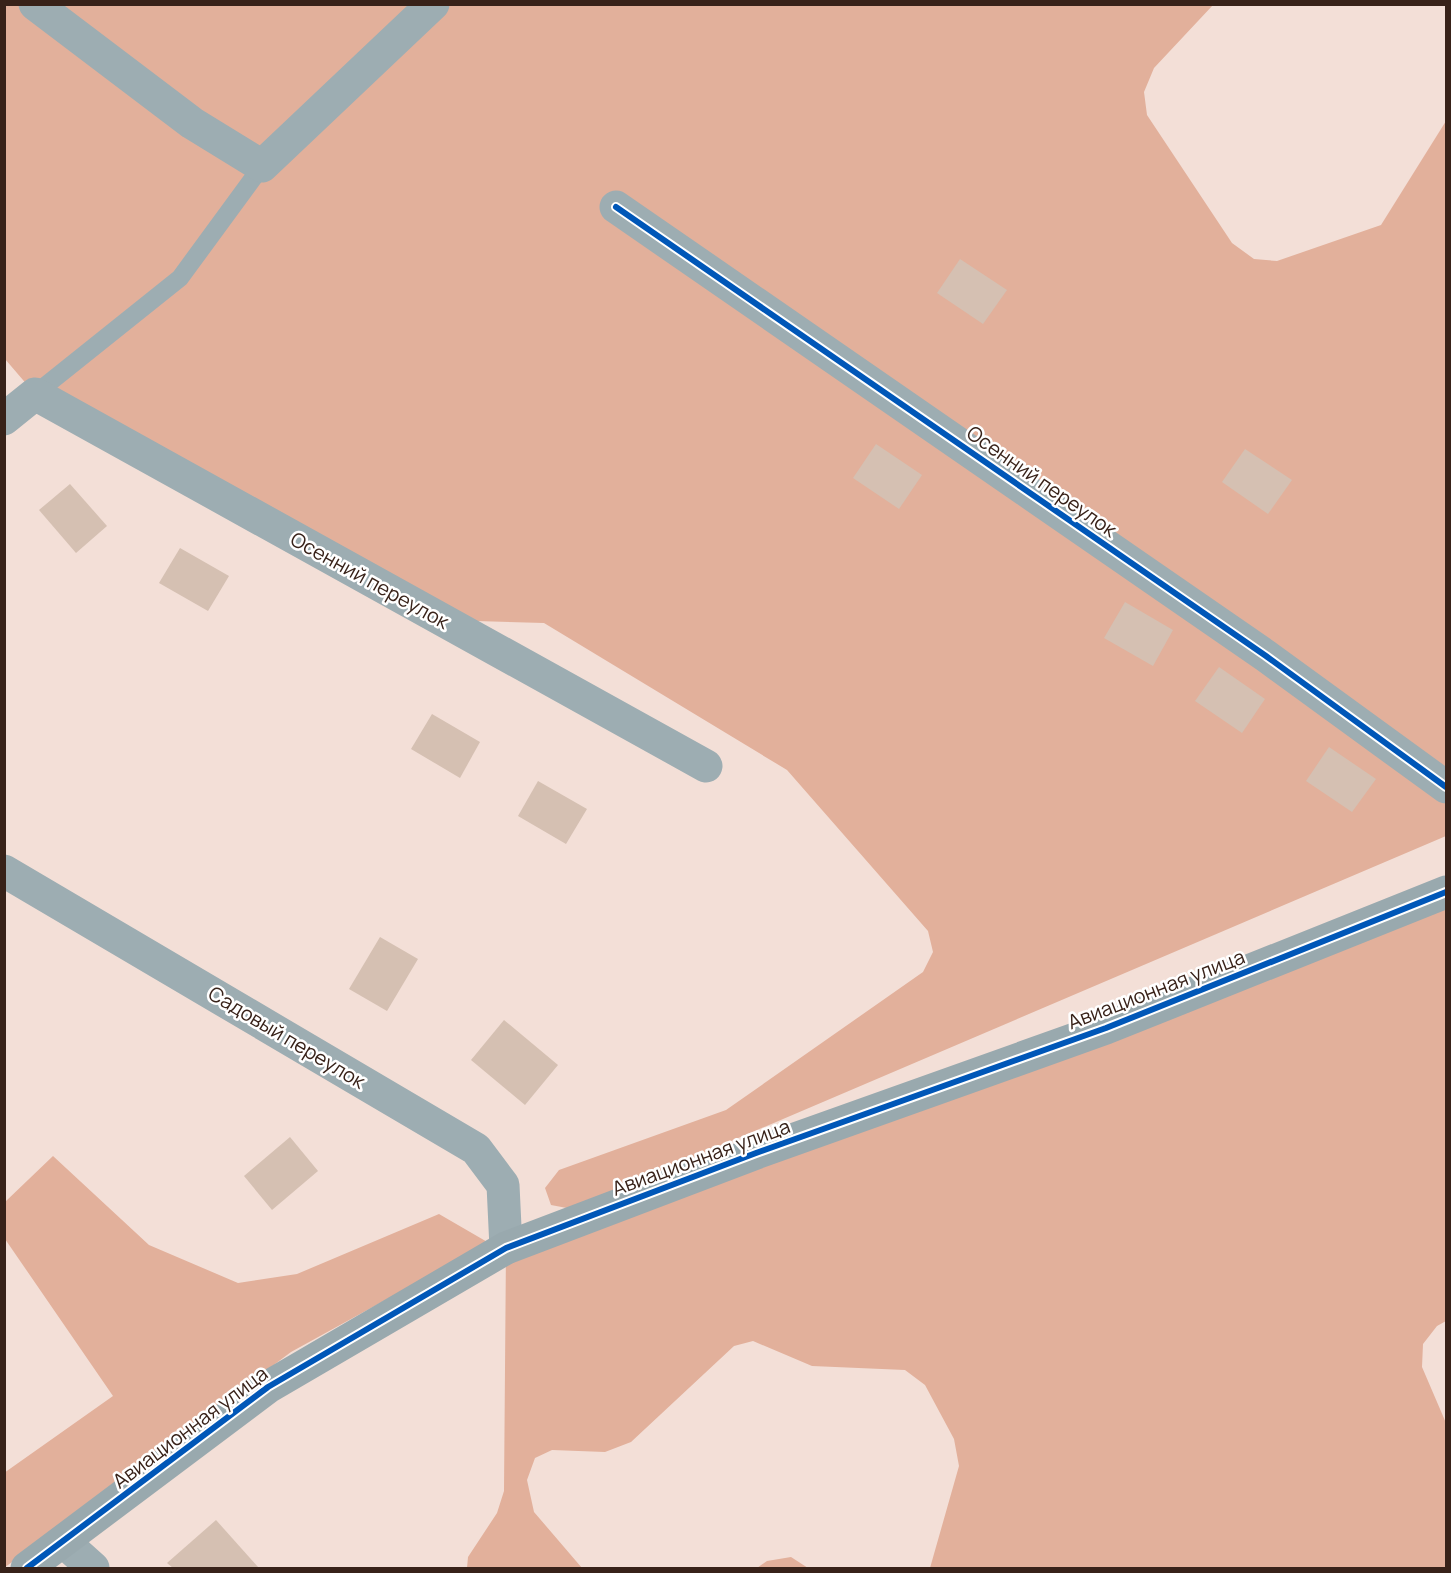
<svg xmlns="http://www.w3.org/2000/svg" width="1451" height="1573" viewBox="0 0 1451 1573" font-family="Manrope,sans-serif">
  <rect width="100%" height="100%" fill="#f3dfd7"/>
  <g fill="#e2b09b">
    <polygon points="4,5 1213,5 1154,68 1144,92 1147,115 1232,243 1254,259 1277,261 1381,225 1446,121 1446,836 572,1209 551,1205 545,1188 559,1170 726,1110 923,972 933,952 928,931 787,770 544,623 441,620 35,394 5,359"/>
    <polygon points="1446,885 1446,1321 1437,1326 1423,1344 1422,1367 1446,1423 1446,1568 930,1568 959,1466 954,1439 925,1385 905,1370 812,1366 753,1341 734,1346 631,1442 605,1452 552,1450 535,1458 527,1480 534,1512 582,1568 467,1568 468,1557 497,1513 504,1491 506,1248"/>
    <polygon points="53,1156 149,1245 238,1283 297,1274 439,1214 489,1243 291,1352 4,1568 4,1473 113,1396 5,1239 5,1202"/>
    <polygon points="791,1557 808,1568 757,1568 767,1561"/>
  </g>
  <g fill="#d5c0b2">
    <polygon points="960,259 1007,290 983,324 937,293"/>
    <polygon points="876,444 922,475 899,509 853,478"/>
    <polygon points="1245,449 1292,480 1268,514 1222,482"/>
    <polygon points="70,484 107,526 76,553 39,510"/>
    <polygon points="180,548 229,576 208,611 159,583"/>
    <polygon points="1125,602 1173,630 1153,666 1104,638"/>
    <polygon points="1219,667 1265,699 1242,733 1195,701"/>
    <polygon points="432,714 480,742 460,778 411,749"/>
    <polygon points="1329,747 1376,779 1352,812 1306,781"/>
    <polygon points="538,781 587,809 566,844 518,816"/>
    <polygon points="380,937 418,959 387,1011 349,989"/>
    <polygon points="504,1020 558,1065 525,1105 471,1060"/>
    <polygon points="290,1137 318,1171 272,1210 244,1176"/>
    <polygon points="216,1520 259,1568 173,1568 167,1563"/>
  </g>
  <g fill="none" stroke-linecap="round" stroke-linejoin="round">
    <polyline stroke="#9dadb2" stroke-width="18" points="35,394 180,278 262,166"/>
    <g stroke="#9dadb2" stroke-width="33">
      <polyline points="35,4 192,123 262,166 433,4"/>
      <polyline points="616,207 1266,656 1446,787"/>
      <polyline points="4,419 35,394 706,766"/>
      <polyline points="4,871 476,1149 503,1185 506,1248"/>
      <polyline points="64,1542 93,1568"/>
    </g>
    <polyline stroke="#99a9ae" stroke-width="33" points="27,1568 268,1387 506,1248 756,1153 1106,1028 1446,892"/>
    <defs>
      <g id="cycleway">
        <polyline points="616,207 1266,656 1446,787"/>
        <polyline points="27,1568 268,1387 506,1248 756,1153 1106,1028 1446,892"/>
      </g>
    </defs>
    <use href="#cycleway" stroke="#fff" stroke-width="10"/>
    <use href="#cycleway" stroke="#0057b8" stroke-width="6"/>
  </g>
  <g text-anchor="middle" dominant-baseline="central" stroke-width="5" stroke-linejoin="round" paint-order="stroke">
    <g font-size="20" fill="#382219" stroke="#fff">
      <text transform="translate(1042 481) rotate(35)">Осенний переулок</text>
      <text transform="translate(370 580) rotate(29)">Осенний переулок</text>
      <text transform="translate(1156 989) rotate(-21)">Авиационная улица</text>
      <text transform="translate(287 1037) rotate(31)">Садовый переулок</text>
      <text transform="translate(701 1157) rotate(-20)">Авиационная улица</text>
      <text transform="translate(190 1427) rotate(-37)">Авиационная улица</text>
    </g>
  </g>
  <rect width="1451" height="1573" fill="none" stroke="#382219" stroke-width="12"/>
</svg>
